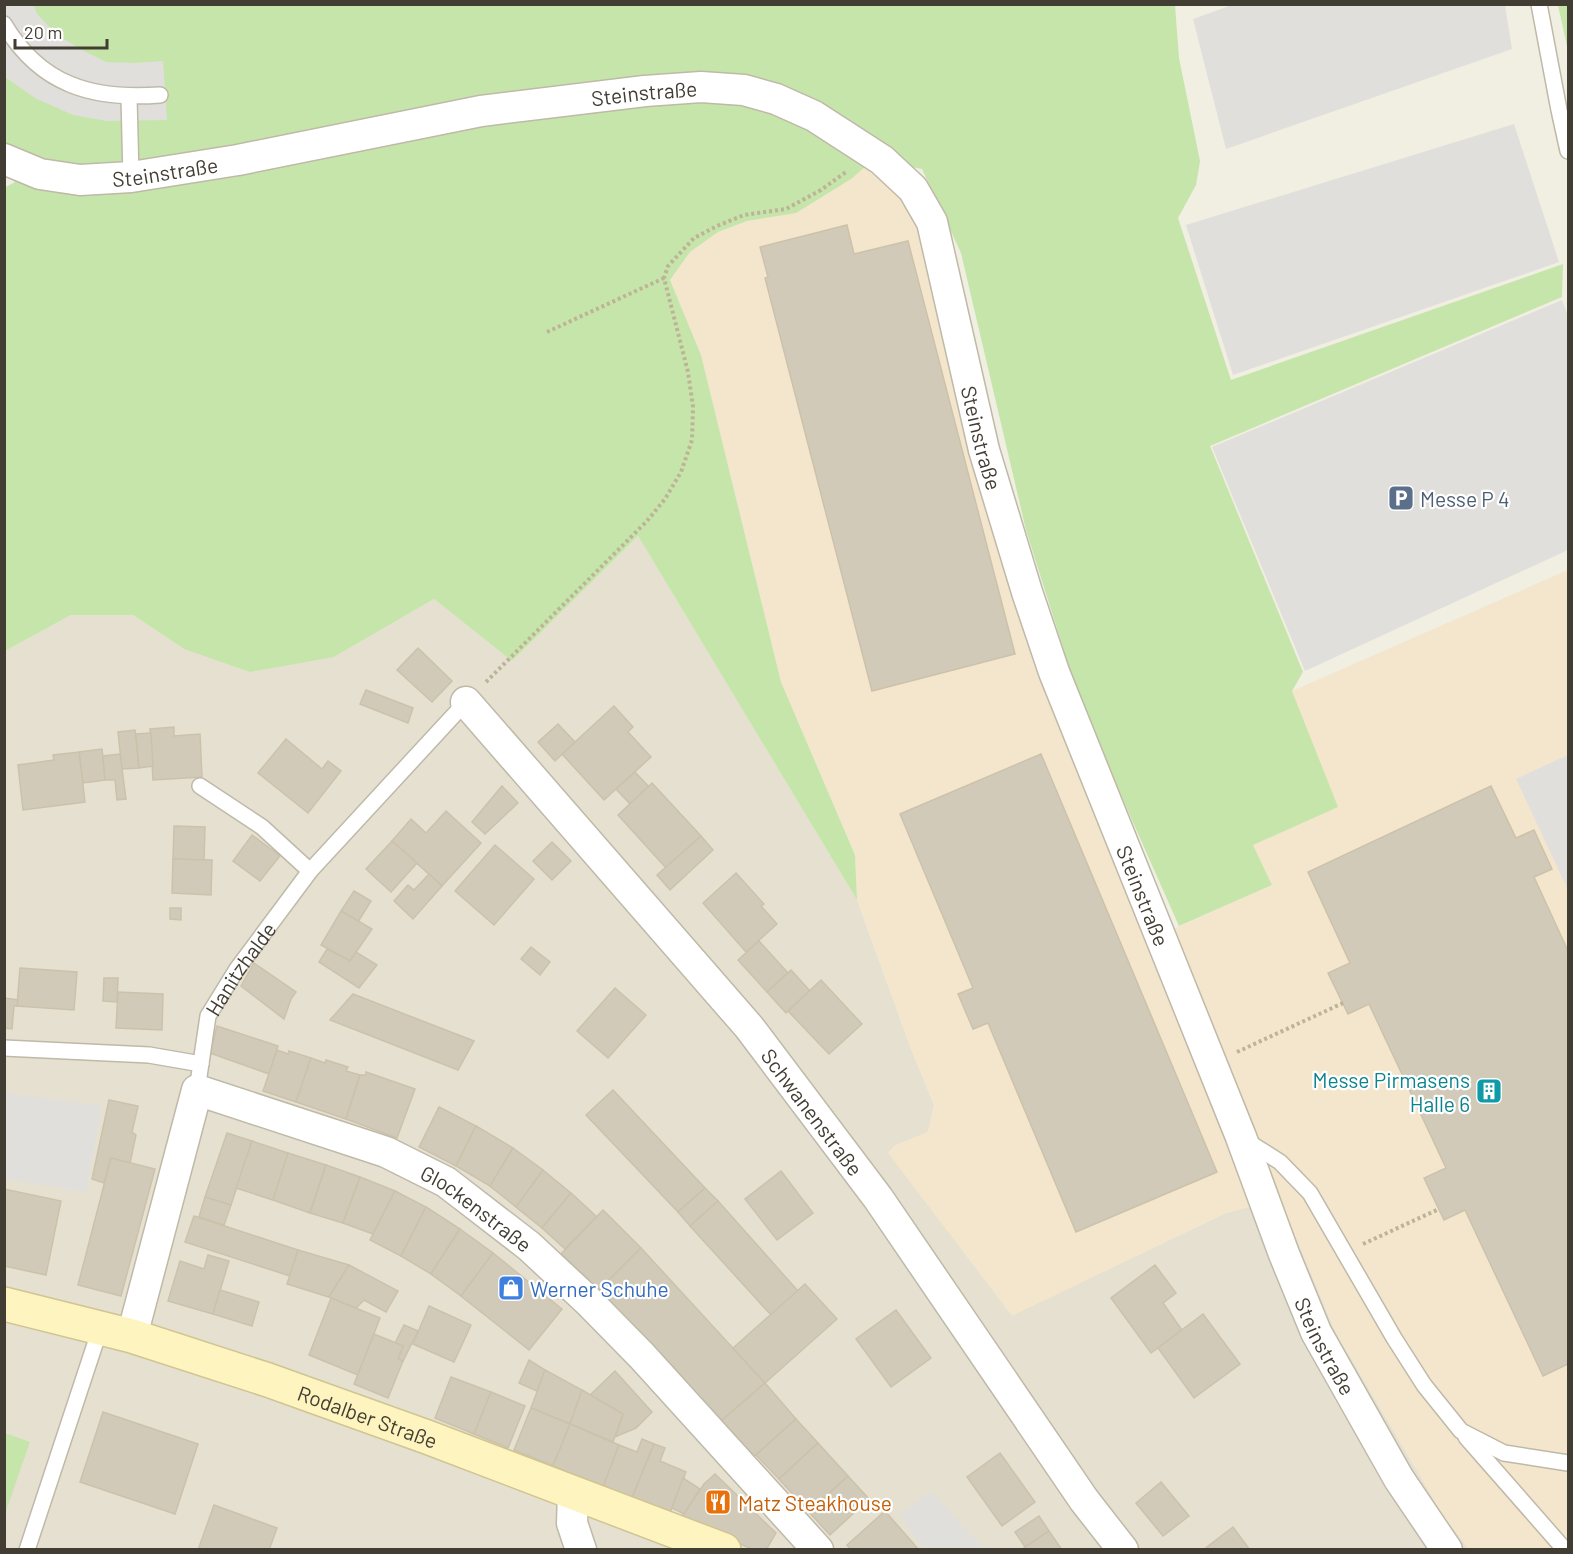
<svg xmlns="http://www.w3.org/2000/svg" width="1573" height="1554" viewBox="0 0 1573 1554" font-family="Barlow,sans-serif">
  <rect width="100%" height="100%" fill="#f1eee2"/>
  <polygon fill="#e5e0d0" points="638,536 857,900 911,1049 934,1105 928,1132 894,1146 1012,1315 1226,1213 1280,1199 1335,1331 1443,1515 1469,1549 5,1550 5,651 71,615 133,615 184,649 334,657 434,599 512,661"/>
  <polygon fill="#f3e6cc" points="873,160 922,218 1147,941 1272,885 1253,845 1337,807 1292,691 1568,570 1568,1549 1469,1549 1443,1515 1335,1331 1280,1199 1226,1213 1012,1316 888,1153 894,1146 928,1132 934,1105 911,1049 857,900 855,855 781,682 701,355 670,280 690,252 718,232 747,221 771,217"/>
  <g fill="#c6e5ab">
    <polygon points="5,5 1175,5 1179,58 1200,161 1196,185 1178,218 1231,380 1563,264 1562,297 1210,446 1303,672 1292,691 1338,807 1253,845 1272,885 1179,926 1081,705 1026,530 961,253 922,169 873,160 851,179 796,213 747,221 718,232 690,252 670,280 701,355 781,682 855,855 857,900 638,536 512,661 434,599 334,657 250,672 184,649 133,615 71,615 5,651 4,188 15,182 5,162"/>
    <polygon points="1558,5 1568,5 1568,51"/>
    <polygon points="5,1433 30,1442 5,1514 4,1433"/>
  </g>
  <g fill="#e1dfdb">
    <polygon points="5,5 33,5 38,15 56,34 80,49 106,62 135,63 163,61 167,120 107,121 73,115 35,98 5,77"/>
    <polygon points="1232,5 1505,5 1512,49 1226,149 1193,19"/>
    <polygon points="1514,124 1559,262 1233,375 1186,225"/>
    <polygon points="1562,300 1568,316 1568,550 1305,671 1212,447"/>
    <polygon points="1568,755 1568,890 1516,779"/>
    <polygon points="5,1093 102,1106 86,1192 5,1179"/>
    <polygon points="931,1491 984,1549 923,1549 900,1514"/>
  </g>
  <g fill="#d2cab8" stroke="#ccc2ab" stroke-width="1.5">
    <polygon points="847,225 854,254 908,241 1015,654 872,691 765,278 768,277 760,247"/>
    <polygon points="418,648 452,681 432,702 397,670"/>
    <polygon points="366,690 413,708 408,723 360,704"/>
    <polygon points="614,706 633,727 628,732 651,757 604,800 562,754"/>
    <polygon points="558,724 575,742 555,761 538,742"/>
    <polygon points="174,727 174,736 200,734 202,777 153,780 150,729"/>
    <polygon points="135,730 139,768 122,769 118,732"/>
    <polygon points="151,733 153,766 139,768 136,734"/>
    <polygon points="286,739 322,769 328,761 341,771 308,813 258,773"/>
    <polygon points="102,749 105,780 83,783 79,752"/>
    <polygon points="79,752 85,802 23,810 18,765 54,760 53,755"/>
    <polygon points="120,754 126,799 117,800 115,780 105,780 103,756"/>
    <polygon points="1041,754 1217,1172 1076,1232 988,1023 973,1029 958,994 973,988 900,814"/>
    <polygon points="635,772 649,787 630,804 616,789"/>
    <polygon points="652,783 701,836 666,868 618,815"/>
    <polygon points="502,786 518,803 485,834 472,822"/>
    <polygon points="1491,786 1516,838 1534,830 1552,869 1534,877 1568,951 1568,1364 1543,1376 1465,1210 1444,1220 1424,1178 1446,1168 1369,1004 1348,1014 1328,973 1350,963 1308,872"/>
    <polygon points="446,811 481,843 442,886 392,841 411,819 426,833"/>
    <polygon points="174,826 205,827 204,860 173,859"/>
    <polygon points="252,835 280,856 260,881 233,861"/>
    <polygon points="701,836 713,850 670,890 657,875"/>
    <polygon points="392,841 417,863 391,892 366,869"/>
    <polygon points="552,842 571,861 552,880 533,861"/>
    <polygon points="495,845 534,879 494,925 455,891"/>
    <polygon points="173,859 212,860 211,895 172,893"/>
    <polygon points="736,873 764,904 761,906 777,924 746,952 703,903"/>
    <polygon points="429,874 442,886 413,919 394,901 408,885 414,890"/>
    <polygon points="354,891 371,901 358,922 341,911"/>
    <polygon points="170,908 181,908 181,920 170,919"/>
    <polygon points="341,911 372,929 350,961 321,945"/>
    <polygon points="759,941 788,973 767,992 738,960"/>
    <polygon points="531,947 550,962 540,975 521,959"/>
    <polygon points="327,949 350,961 356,952 377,965 359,988 319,962"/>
    <polygon points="254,963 296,992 291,999 284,1019 241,986"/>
    <polygon points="20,968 77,972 74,1010 17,1006"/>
    <polygon points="791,970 810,991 786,1013 767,992"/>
    <polygon points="104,978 118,978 117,1002 103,1001"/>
    <polygon points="821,980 862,1024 829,1054 788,1011"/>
    <polygon points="615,988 646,1015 608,1058 577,1031"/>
    <polygon points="118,992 163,994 162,1030 116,1028"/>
    <polygon points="353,994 474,1041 458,1070 330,1020"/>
    <polygon points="4,998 18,1000 17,1006 14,1006 12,1029 4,1028"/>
    <polygon points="217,1026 278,1046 269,1074 210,1053"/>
    <polygon points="277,1050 288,1054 289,1051 311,1058 296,1102 263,1091"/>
    <polygon points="311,1058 325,1063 326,1060 348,1067 346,1071 360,1075 346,1119 296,1102"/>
    <polygon points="366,1072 415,1089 397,1138 346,1119 360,1075 366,1075"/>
    <polygon points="613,1090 705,1188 678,1212 586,1115"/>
    <polygon points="109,1100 138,1106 132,1132 136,1135 130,1163 111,1158 104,1183 92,1179"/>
    <polygon points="439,1107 476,1126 456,1166 419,1147"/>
    <polygon points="476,1126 513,1148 490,1186 456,1166"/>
    <polygon points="227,1133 252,1141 231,1205 205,1197"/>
    <polygon points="252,1141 288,1153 273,1200 236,1188"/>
    <polygon points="513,1148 543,1170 516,1207 490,1186"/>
    <polygon points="288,1153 326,1165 310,1213 273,1200"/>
    <polygon points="111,1158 155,1169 121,1296 78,1285"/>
    <polygon points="326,1165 360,1177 343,1223 310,1213"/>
    <polygon points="543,1170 571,1193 542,1228 516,1207"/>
    <polygon points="781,1171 813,1213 777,1240 745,1199"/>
    <polygon points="360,1177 395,1191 373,1234 343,1223"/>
    <polygon points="705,1188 718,1201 690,1226 678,1212"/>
    <polygon points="4,1189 61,1201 46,1275 4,1266"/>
    <polygon points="395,1191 426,1207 401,1256 370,1240"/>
    <polygon points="571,1193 597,1217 565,1249 542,1228"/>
    <polygon points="205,1197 231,1205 224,1225 199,1217"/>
    <polygon points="718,1201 798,1291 771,1315 690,1226"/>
    <polygon points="426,1207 460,1229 431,1274 401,1256"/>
    <polygon points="603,1210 641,1248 599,1290 561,1254"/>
    <polygon points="194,1216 298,1250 290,1276 185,1242"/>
    <polygon points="460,1229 493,1253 461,1296 431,1274"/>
    <polygon points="641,1248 765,1383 720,1422 599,1290"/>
    <polygon points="298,1250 349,1265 329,1297 287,1284"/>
    <polygon points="493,1253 562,1309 529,1350 461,1296"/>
    <polygon points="208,1255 229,1261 213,1314 168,1301 180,1261 204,1269"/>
    <polygon points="349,1265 398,1291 386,1312 364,1300 356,1308 329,1297"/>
    <polygon points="1155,1265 1176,1293 1163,1303 1182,1330 1151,1353 1111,1298"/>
    <polygon points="805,1284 837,1319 765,1383 733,1348"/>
    <polygon points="220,1290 259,1302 252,1326 213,1314"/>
    <polygon points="331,1298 380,1318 358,1375 309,1355"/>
    <polygon points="429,1306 471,1325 454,1362 413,1344"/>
    <polygon points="896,1310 931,1358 891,1387 856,1339"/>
    <polygon points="1203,1314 1240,1364 1194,1398 1158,1348"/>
    <polygon points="404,1325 418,1331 403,1361 398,1359 403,1346 395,1343"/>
    <polygon points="374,1334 403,1346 398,1359 403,1361 388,1398 354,1384"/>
    <polygon points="529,1360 545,1370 537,1391 519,1383"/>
    <polygon points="545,1370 582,1390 570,1424 531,1408"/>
    <polygon points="615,1371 652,1412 636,1428 615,1437 623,1414 590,1395"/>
    <polygon points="451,1377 491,1392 474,1434 435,1418"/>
    <polygon points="765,1383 796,1419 752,1458 720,1422"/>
    <polygon points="582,1390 623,1414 613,1442 570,1424"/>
    <polygon points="491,1392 525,1406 508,1448 474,1434"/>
    <polygon points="531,1408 570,1424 553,1466 514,1450"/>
    <polygon points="103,1412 198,1444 175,1514 80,1482"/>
    <polygon points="796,1419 818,1443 779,1479 756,1455"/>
    <polygon points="570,1424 619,1445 603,1487 553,1466"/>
    <polygon points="642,1439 654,1444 632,1498 603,1487 619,1445 637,1452"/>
    <polygon points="818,1443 848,1476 809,1512 779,1479"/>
    <polygon points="654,1444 665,1448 660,1461 686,1472 670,1513 632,1498"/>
    <polygon points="1000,1453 1035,1502 1002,1526 967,1477"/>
    <polygon points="715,1474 776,1533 766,1550 754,1550 681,1518 704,1484"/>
    <polygon points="848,1476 869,1499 830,1535 809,1512"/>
    <polygon points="683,1478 700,1489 684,1514 672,1508"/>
    <polygon points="1161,1482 1189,1516 1163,1536 1136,1503"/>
    <polygon points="214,1505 277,1528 269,1550 198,1550"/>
    <polygon points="885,1511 919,1550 851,1550 847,1545"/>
    <polygon points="1039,1516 1049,1531 1025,1547 1015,1532"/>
    <polygon points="1233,1527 1250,1550 1203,1550"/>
    <polygon points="1049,1531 1062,1550 1021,1550 1025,1547"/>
  </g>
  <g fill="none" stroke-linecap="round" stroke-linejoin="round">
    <defs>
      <g id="service">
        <polyline points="1539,4 1559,110 1568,151"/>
        <path d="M4 24C40 85 92 100 160 95"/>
        <polyline points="129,97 131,177"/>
        <polyline points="200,786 262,827 310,871"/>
        <polyline points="4,1048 149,1055 201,1064"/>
        <path id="s1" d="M197 1090 208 1016 237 969 310 871 466 702"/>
        <polyline points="1245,1140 1280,1162 1310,1193 1394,1338 1424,1385 1461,1431 1504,1453 1568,1463"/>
        <polyline points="1466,1437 1565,1550"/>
        <polyline points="27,1550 100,1329"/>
      </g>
      <g id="minor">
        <path id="s2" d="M4 159 40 174 80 180 131 177 238 160 481 111 645 91 701 87 744 90 776 99 814 116 882 160 913 189 932 222 984 450 1027 592 1054 672 1241 1137 1284 1254 1316 1332 1399 1479 1447 1550"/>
        <path id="s3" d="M466 702 749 1027 878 1198 1084 1500 1123 1550"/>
        <path id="s4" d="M132 1336 197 1090 386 1152 446 1182 529 1246 588 1301 642 1356 818 1550"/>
        <polyline points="573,1493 572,1523 581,1550"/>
      </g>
      <g id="secondary">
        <path id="s5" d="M4 1304 132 1336 268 1380 427 1437 724 1550"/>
      </g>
    </defs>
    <use href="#service" stroke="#bfb9a8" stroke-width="18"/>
    <use href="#minor" stroke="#bfb9a8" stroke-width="33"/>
    <use href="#secondary" stroke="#d0c592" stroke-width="36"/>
    <g stroke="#bdb397" stroke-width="4" stroke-dasharray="3 3" stroke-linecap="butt">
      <polyline points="547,332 664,278"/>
      <polyline points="486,682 647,521 665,499 681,472 692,440 693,407 688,372 664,278 668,266 694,238 717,226 744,215 786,209 821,190 846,172"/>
      <polyline points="1237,1052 1343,1003"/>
      <polyline points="1363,1244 1439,1209"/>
    </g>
    <use href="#service" stroke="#fff" stroke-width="15"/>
    <use href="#minor" stroke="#fff" stroke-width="30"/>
    <use href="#secondary" stroke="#fdf4bf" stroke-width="33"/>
  </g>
  <defs>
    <symbol id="parking-square" viewBox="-11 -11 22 22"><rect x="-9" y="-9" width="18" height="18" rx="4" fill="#5c6f8a" stroke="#fff"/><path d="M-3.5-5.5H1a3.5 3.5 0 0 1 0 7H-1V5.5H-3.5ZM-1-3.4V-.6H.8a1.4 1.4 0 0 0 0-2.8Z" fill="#fff"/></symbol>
    <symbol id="building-square" viewBox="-11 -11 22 22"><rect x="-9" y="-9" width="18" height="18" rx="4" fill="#0f9aa8" stroke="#fff"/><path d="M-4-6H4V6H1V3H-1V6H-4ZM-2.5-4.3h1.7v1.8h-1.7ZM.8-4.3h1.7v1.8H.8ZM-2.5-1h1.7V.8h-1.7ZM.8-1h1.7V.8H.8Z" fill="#fff"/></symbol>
    <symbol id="shop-square" viewBox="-11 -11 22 22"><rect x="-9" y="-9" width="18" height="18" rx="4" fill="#3f7fe0" stroke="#fff"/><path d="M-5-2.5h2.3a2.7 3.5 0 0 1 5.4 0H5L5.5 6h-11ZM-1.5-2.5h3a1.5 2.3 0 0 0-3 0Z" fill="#fff"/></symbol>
    <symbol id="restaurant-square" viewBox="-11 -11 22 22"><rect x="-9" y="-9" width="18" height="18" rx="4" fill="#e8710a" stroke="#fff"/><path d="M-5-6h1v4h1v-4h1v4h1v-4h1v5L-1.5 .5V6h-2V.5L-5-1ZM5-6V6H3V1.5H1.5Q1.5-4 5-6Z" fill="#fff"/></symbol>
  </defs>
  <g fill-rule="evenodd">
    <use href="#parking-square" x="1386" y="483" width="30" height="30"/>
    <use href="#building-square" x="1474" y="1076" width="30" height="30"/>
    <use href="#shop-square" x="496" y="1273" width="30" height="30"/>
    <use href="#restaurant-square" x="703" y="1487" width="30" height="30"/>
  </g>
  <g text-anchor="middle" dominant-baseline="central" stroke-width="4.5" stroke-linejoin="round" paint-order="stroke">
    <g font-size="21" fill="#423d33" stroke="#fff">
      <text stroke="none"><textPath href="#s2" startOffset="651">Steinstraße</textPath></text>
      <text stroke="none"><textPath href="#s2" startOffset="165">Steinstraße</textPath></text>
      <text stroke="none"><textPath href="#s2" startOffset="1209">Steinstraße</textPath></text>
      <text stroke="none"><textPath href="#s2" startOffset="1695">Steinstraße</textPath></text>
      <text stroke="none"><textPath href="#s1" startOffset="132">Hanitzhalde</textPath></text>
      <text stroke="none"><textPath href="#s3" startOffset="537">Schwanenstraße</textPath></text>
      <text stroke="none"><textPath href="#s4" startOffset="560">Glockenstraße</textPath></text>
      <text stroke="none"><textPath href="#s2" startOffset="2181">Steinstraße</textPath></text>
      <text stroke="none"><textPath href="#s5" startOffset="381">Rodalber Straße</textPath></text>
    </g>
    <g font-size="21" fill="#4e5e75" stroke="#fff" text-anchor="start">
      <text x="1420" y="498">Messe P 4</text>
    </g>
    <g font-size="21" fill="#0d838f" stroke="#fff" text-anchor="end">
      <text x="1470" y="1079">Messe Pirmasens<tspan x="1470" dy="24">Halle 6</tspan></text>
    </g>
    <g font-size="21" fill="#366cbe" stroke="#fff" text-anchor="start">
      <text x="530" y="1288">Werner Schuhe</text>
    </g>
    <g font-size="21" fill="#c56008" stroke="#fff" text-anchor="start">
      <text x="738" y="1502">Matz Steakhouse</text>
    </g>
  </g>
  <rect width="1573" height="1554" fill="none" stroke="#423d33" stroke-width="12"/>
  <path d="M15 39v9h92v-9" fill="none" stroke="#423d33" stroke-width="3"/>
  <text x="24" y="39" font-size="18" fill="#423d33" stroke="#ffffff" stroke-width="4.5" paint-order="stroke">20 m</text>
</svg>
